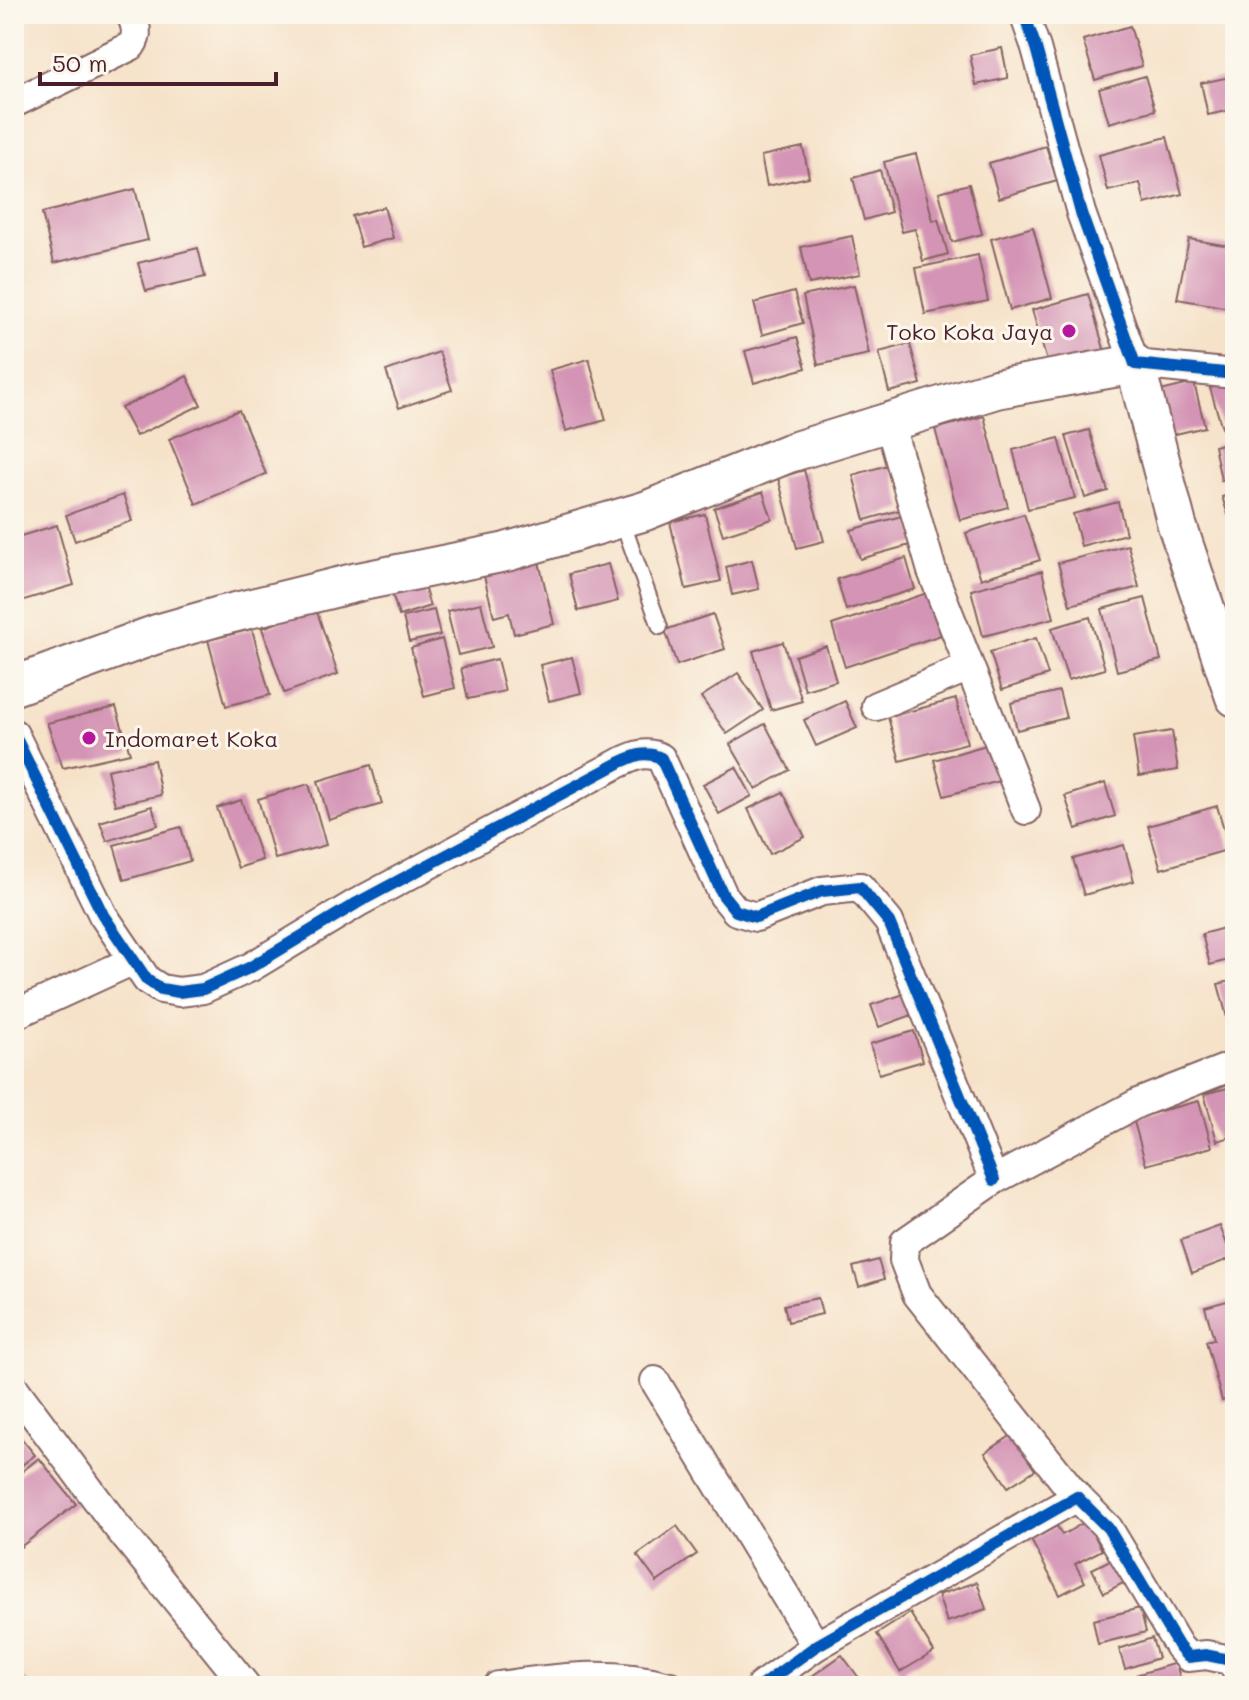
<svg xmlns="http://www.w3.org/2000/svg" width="1249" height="1700" viewBox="0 0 1249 1700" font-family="Mali,sans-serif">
  <rect width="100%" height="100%" fill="#fbf7ec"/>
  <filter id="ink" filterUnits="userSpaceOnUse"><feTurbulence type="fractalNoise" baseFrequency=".0125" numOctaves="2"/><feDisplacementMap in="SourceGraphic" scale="16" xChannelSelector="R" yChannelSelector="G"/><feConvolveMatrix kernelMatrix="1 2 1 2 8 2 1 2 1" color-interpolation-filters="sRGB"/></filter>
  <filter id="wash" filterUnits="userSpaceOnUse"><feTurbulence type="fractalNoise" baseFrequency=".006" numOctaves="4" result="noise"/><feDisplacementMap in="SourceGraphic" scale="32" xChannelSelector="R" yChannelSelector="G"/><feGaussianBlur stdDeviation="1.8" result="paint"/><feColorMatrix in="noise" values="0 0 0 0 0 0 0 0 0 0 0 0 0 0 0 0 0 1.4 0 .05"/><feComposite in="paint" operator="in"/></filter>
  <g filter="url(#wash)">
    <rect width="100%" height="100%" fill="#f6e2c9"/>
    <g id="blocks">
      <g fill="#d494b5">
        <polygon points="1130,26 1142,66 1095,80 1083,40"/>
        <polygon points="1002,48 1008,78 976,85 970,55"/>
        <polygon points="1145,76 1155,110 1109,123 1099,89"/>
        <polygon points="1235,76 1235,109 1208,115 1201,83"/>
        <polygon points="1167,137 1182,194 1145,204 1140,183 1108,191 1099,155"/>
        <polygon points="1046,146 1057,181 999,198 989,163"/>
        <polygon points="803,147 809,177 767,186 761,156"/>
        <polygon points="916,154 933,221 938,219 948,254 923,261 915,229 902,232 884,162"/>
        <polygon points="880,170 891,212 864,220 853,178"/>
        <polygon points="969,184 982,234 952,242 939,192"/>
        <polygon points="135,189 148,240 54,263 42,213"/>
        <polygon points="384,207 393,238 361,247 352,216"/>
        <polygon points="1033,227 1052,298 1010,310 991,239"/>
        <polygon points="852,236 860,274 809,284 801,247"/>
        <polygon points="1189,239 1235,247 1235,309 1177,299"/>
        <polygon points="198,248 205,277 146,291 138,263"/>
        <polygon points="978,255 988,301 925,314 916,268"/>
        <polygon points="854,285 869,354 818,365 803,296"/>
        <polygon points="794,292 803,323 762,335 754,303"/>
        <polygon points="1088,294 1105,352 1049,368 1032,310"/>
        <polygon points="797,337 806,368 754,383 745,351"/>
        <polygon points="910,344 921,384 889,392 879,352"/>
        <polygon points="439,352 452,390 399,408 386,371"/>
        <polygon points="589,359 606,420 566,431 550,370"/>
        <polygon points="187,376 201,405 136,436 121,408"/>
        <polygon points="1235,381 1235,435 1225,438 1210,388"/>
        <polygon points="1194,383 1205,427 1155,439 1144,395"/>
        <polygon points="239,410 266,474 196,504 169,439"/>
        <polygon points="984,416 1008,507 960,520 935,429"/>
        <polygon points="1089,430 1108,491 1085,498 1066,436"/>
        <polygon points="1059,438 1075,498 1028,509 1013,450"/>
        <polygon points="1235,441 1235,477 1221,480 1214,446"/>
        <polygon points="891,464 903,509 865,520 853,475"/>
        <polygon points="804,470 824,541 797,548 778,478"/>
        <polygon points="763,492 772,519 723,535 714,508"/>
        <polygon points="1235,493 1235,535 1222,497"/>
        <polygon points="123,495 132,521 75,541 66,515"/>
        <polygon points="1118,502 1126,534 1081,546 1073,514"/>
        <polygon points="705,514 721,581 686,589 670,522"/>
        <polygon points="909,514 917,543 860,559 851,530"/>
        <polygon points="1024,514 1040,560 981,579 966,533"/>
        <polygon points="57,525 74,585 14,603 14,538"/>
        <polygon points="1128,545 1139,587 1070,605 1058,563"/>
        <polygon points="538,558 554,624 514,634 509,613 494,617 483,572"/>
        <polygon points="906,558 915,589 846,610 837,579"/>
        <polygon points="752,560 759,589 732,595 726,567"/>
        <polygon points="608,564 618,601 578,611 569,574"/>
        <polygon points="419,570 430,606 399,616 388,580"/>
        <polygon points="1042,571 1054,618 983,636 971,590"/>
        <polygon points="927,593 941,635 845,667 832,625"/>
        <polygon points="1145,598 1161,660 1117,671 1102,609"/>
        <polygon points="481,603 492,647 458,655 447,611"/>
        <polygon points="316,609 338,674 284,693 262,628"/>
        <polygon points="434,610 440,635 409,642 403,617"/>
        <polygon points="713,614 725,649 677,665 665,630"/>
        <polygon points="1090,617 1105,669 1068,680 1052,628"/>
        <polygon points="252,629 270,695 226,706 208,640"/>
        <polygon points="1036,638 1048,675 1002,690 990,652"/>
        <polygon points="442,639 455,688 424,696 411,648"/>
        <polygon points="783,642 802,701 771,710 753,651"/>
        <polygon points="826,646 836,681 805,690 795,656"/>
        <polygon points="572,657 581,693 549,701 540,665"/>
        <polygon points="497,659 505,691 468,699 461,668"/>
        <polygon points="738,673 763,710 727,734 701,697"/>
        <polygon points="1059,691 1066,718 1017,730 1011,703"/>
        <polygon points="956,699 967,743 900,761 888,717"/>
        <polygon points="845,701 857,728 816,746 804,720"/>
        <polygon points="116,707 130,753 63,768 47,723"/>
        <polygon points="765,724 790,770 756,789 730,744"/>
        <polygon points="1172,731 1178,770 1139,776 1133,737"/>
        <polygon points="993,743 1003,780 944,796 934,760"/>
        <polygon points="154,760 161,795 115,805 107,770"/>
        <polygon points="371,765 382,804 329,820 318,781"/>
        <polygon points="736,767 752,796 719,814 703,784"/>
        <polygon points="1105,783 1115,816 1076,829 1065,796"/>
        <polygon points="309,784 326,845 275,859 258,799"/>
        <polygon points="783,792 805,837 770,854 748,809"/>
        <polygon points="241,800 262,860 238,868 217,808"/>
        <polygon points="152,806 158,825 107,841 100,822"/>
        <polygon points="1217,806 1230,849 1161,869 1148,826"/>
        <polygon points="181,827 190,861 124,880 114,845"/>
        <polygon points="1124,845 1134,881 1084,895 1073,859"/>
        <polygon points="1235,925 1235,958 1210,965 1202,934"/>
        <polygon points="1235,980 1235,1019 1228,1021 1218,984"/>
        <polygon points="907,993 915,1014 879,1027 871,1005"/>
        <polygon points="914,1031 923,1061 879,1074 870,1044"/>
        <polygon points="1235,1086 1235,1136 1217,1141 1204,1094"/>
        <polygon points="1199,1101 1212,1147 1146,1165 1133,1118"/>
        <polygon points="1220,1226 1232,1258 1192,1273 1181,1240"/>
        <polygon points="878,1260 884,1279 859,1287 853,1267"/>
        <polygon points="818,1298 822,1314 788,1322 784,1305"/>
        <polygon points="1234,1299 1235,1397 1222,1401 1206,1341 1214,1339 1205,1307"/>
        <polygon points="18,1434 35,1455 14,1471 14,1437"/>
        <polygon points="1012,1435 1035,1470 1008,1487 985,1453"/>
        <polygon points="39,1458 76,1504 14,1552 14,1478"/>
        <polygon points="1087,1521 1102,1550 1075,1564 1085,1582 1060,1595 1031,1540 1057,1526 1062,1535"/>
        <polygon points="677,1526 697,1554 657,1582 637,1555"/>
        <polygon points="1118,1556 1129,1580 1104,1593 1092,1569"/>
        <polygon points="977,1582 986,1609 947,1622 938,1595"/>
        <polygon points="1140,1608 1146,1632 1098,1644 1093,1620"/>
        <polygon points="910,1613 934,1652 900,1672 877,1634"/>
        <polygon points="1152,1638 1158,1658 1125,1669 1119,1649"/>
        <polygon points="842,1655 862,1682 857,1686 798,1686"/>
        <polygon points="1176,1663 1182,1686 1139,1686 1136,1675"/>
        <polygon points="14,1672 34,1686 14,1686"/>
      </g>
    </g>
  </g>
  <g filter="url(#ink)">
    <use href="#blocks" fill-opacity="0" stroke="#866362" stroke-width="2"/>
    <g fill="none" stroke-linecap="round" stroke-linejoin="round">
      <defs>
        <polyline id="service" points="621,518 660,627"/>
        <g id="minor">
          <polyline points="1024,14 1036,48 1081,213 1135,364 1235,374"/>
          <path d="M14 103 131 46C139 35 136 26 131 14"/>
          <polyline points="889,422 932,571 1026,810"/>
          <polyline points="876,706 969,667"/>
          <path d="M14 734 103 915 147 980 161 989 179 992 203 989 251 967 357 903 619 763C634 756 645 750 661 758L723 895 736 911 756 917 822 891 860 887 889 922 994 1180"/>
          <polyline points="14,1015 134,960"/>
          <polyline points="655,1381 816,1646"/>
          <polyline points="14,1388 115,1524 246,1686"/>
          <polyline points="1077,1497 917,1294 904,1260 905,1242 994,1180 1138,1103 1235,1065"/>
          <path d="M498 1686C560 1678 609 1670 670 1686"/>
          <polyline points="761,1686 816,1646 1077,1497 1108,1528 1179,1647 1188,1657 1206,1655 1230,1660 1235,1667"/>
        </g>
        <polyline id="secondary" points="14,686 157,634 220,616 358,582 506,552 645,511 789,453 996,389 1135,364 1177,525 1235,697"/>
      </defs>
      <use href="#service" stroke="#866362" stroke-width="18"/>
      <use href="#minor" stroke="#866362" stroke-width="32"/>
      <use href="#secondary" stroke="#866362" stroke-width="42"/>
      <use href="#service" stroke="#fff" stroke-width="14"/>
      <use href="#minor" stroke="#fff" stroke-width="28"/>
      <use href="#secondary" stroke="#fff" stroke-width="38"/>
      <defs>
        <g id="cycleway">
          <polyline points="1024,14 1036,48 1081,213 1135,364 1235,374"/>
          <path d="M14 734 103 915 147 980 161 989 179 992 203 989 251 967 357 903 619 763C634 756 645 750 661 758L723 895 736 911 756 917 822 891 860 887 889 922 994 1180"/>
          <polyline points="761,1686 816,1646 1077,1497 1108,1528 1179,1647 1188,1657 1206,1655 1230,1660 1235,1667"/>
        </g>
      </defs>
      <use href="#cycleway" stroke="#fbf7ec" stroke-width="17"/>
      <use href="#cycleway" stroke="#0057b8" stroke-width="12"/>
    </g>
  </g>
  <g fill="#b5179e" stroke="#fbf7ec" stroke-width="3">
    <circle cx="1069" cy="331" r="8"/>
    <circle cx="89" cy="738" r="8"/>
  </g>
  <g text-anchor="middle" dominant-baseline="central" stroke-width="6" stroke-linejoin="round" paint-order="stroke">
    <g font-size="22" fill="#4a1f2b" stroke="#fbf7ec" text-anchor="end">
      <text x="1053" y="331">Toko Koka Jaya</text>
      <text x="105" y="738" text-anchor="start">Indomaret Koka</text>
    </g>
  </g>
  <rect width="1249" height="1700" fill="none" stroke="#fbf7ec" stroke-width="48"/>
  <path d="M40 72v12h236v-12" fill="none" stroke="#4a1f2b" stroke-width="4"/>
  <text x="52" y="72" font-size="24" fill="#4a1f2b" stroke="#fbf7ec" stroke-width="6" paint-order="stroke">50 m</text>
</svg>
